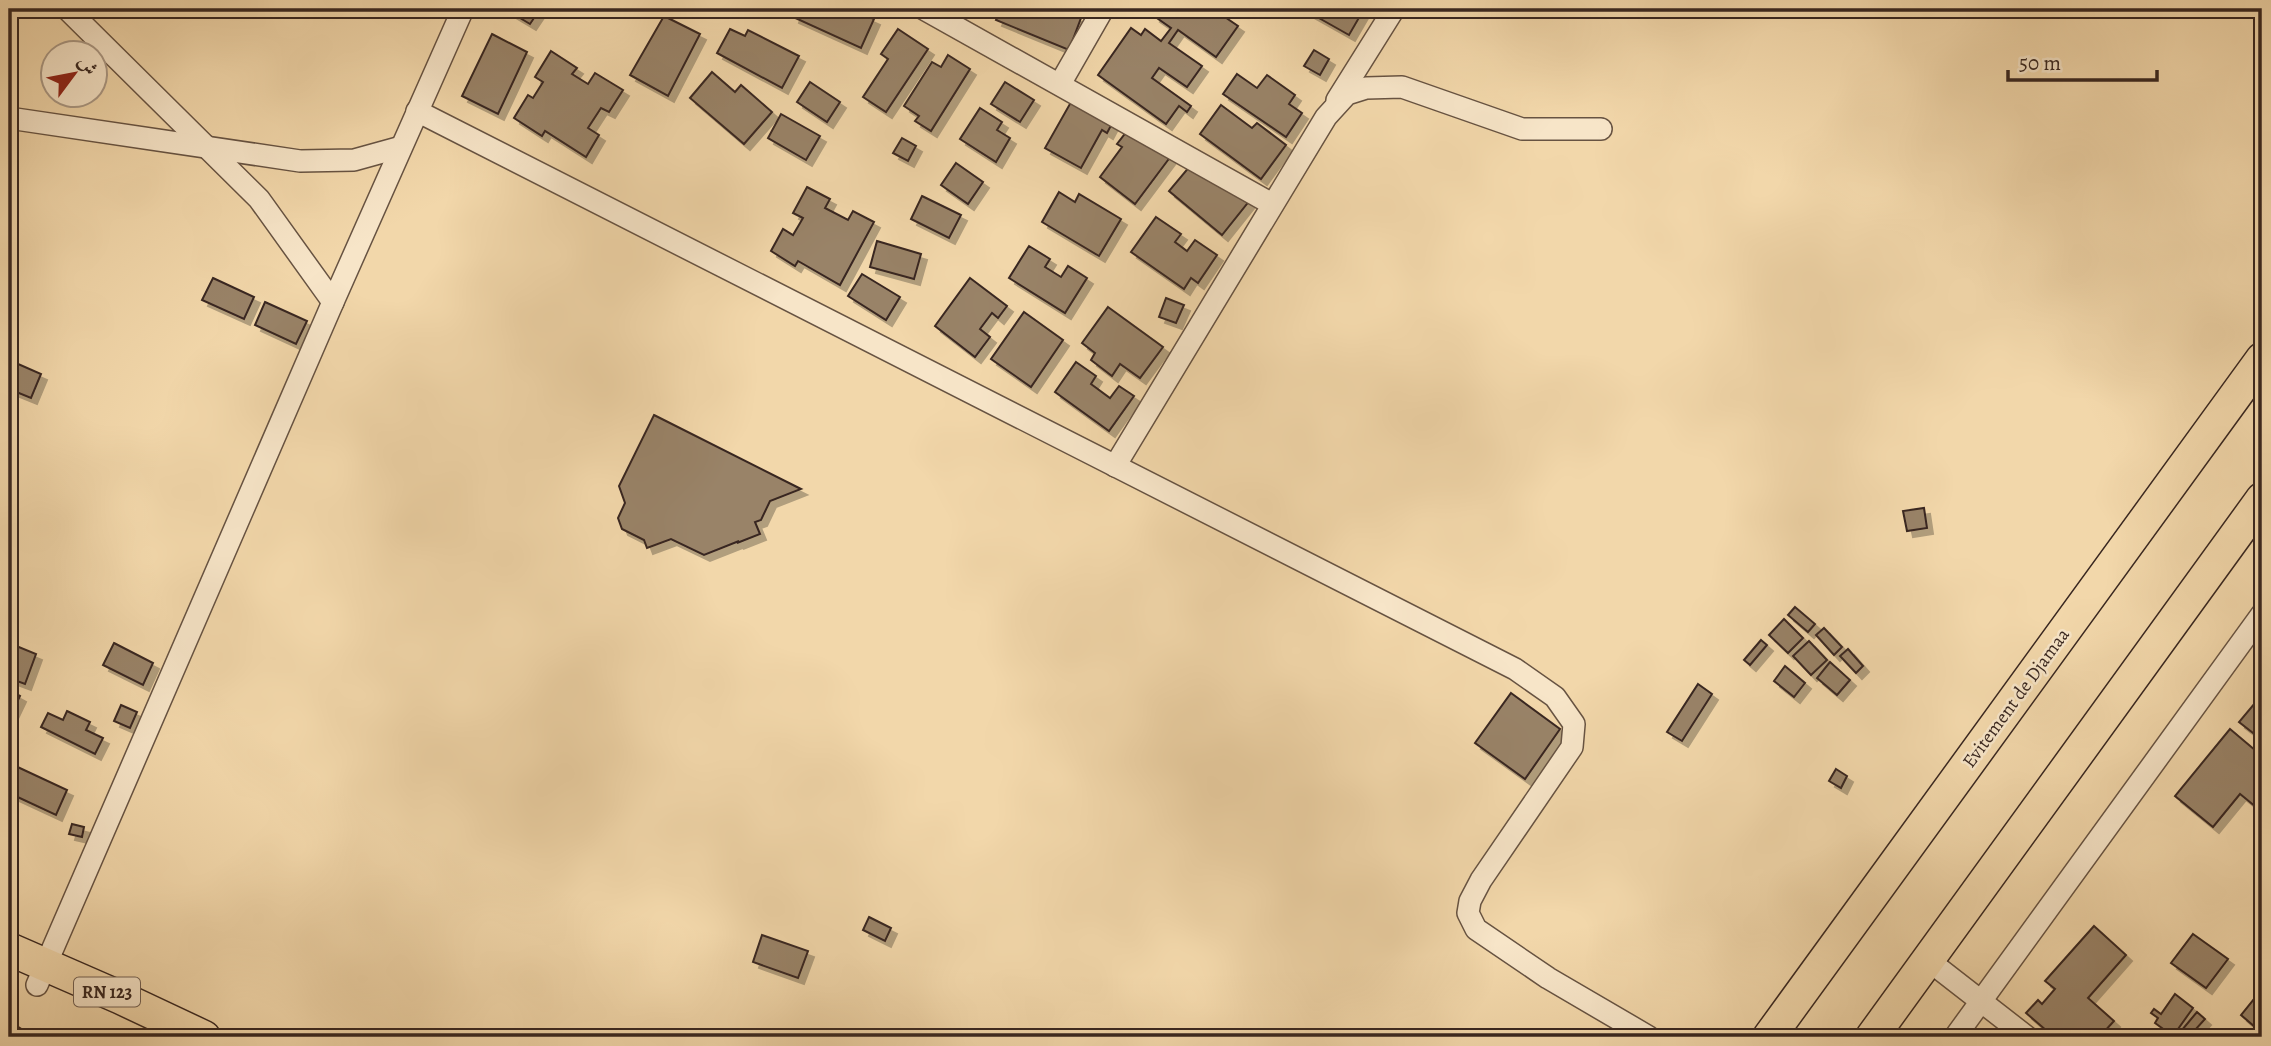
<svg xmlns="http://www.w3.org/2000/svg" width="2271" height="1046" viewBox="0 0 2271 1046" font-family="Alegreya,Amiri,serif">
  <defs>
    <filter id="shadow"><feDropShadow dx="6" dy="6" stdDeviation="0" flood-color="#0004"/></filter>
  </defs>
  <rect width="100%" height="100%" fill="#f2d7aa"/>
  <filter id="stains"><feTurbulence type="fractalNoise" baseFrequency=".00286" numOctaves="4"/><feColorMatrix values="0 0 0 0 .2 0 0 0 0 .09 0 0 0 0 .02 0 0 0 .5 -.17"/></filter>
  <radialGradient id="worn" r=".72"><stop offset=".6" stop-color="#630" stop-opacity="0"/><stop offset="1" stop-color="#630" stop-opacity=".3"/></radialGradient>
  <g fill="#998368" stroke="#392720" stroke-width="2" filter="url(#shadow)">
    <polygon points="505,9 540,9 530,24"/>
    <polygon points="796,9 852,9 874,19 861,48 793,17"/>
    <polygon points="1001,9 1058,9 1081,18 1069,50 996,20"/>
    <polygon points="1159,9 1213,9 1238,26 1216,57 1178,30 1169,43 1202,66 1187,87 1159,68 1152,78 1191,106 1187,112 1179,106 1166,124 1098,75 1131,28 1141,35 1145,29 1161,41 1171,28 1154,16"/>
    <polygon points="1303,9 1364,9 1349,35"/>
    <polygon points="664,16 700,34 668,96 630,75"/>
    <polygon points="730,29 745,36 748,30 799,56 782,88 717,53"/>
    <polygon points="898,29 928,49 886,112 863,97 888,59 881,54"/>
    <polygon points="492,34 527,52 498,114 462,96"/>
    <polygon points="1314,50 1329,59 1320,75 1304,66"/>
    <polygon points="551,51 577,68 572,74 588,84 595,73 623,90 609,112 601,108 588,128 599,135 586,157 545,131 542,136 514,118 528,95 533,98 543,82 535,77"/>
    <polygon points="948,55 970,69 931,131 915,121 919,116 904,106 932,62 941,67"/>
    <polygon points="712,72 735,92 741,85 772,112 744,144 690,98"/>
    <polygon points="1237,74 1257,88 1267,75 1295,95 1289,104 1302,113 1286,137 1223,94"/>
    <polygon points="810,82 840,102 827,122 797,102"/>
    <polygon points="1005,82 1034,100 1020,122 991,104"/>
    <polygon points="1075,95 1115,118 1107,133 1102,130 1081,168 1045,148"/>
    <polygon points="1221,105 1252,128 1257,123 1286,145 1261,179 1200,134"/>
    <polygon points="980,108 1002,122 997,130 1010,138 996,162 960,139"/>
    <polygon points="781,114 820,136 806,160 768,138"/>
    <polygon points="1131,126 1171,156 1135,204 1100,177 1122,147 1117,144"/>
    <polygon points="902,138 916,146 908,161 893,153"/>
    <polygon points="956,163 983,182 968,204 941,185"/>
    <polygon points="1190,166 1250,200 1222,235 1169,191"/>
    <polygon points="807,187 830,199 825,208 848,220 853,211 874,222 840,285 798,261 795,266 771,251 783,229 793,235 803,218 793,213"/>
    <polygon points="1059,192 1075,202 1079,194 1121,219 1099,256 1042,222"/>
    <polygon points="922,196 961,215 949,238 911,219"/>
    <polygon points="1156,217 1181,234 1175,242 1187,251 1195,240 1217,255 1198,283 1191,278 1184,289 1131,252"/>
    <polygon points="877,241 921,254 914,279 870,267"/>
    <polygon points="1029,246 1050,259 1045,267 1061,277 1068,266 1087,278 1065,313 1009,278"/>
    <polygon points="862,274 900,297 886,320 848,296"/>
    <polygon points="213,278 254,297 244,319 202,300"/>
    <polygon points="970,278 1007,306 998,318 992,313 980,329 990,337 975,357 935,326"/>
    <polygon points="1166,298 1184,305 1176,323 1159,317"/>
    <polygon points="265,302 307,321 296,344 255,325"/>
    <polygon points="1108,307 1163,347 1140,378 1120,364 1112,376 1091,360 1095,353 1082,343"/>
    <polygon points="1024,312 1063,340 1031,387 991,359"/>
    <polygon points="9,360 41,374 31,398 9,389"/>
    <polygon points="1076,362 1096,376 1091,384 1110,398 1119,386 1134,396 1109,431 1055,392"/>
    <polygon points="654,415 801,489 770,501 761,520 755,522 760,534 737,543 739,541 704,555 671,539 647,548 644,540 622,529 618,518 625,503 619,486"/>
    <polygon points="1924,508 1927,528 1907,531 1903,511"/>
    <polygon points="1795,607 1815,624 1808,632 1788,615"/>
    <polygon points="1784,619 1803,638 1788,653 1769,635"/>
    <polygon points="1824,628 1842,647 1834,655 1816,635"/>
    <polygon points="1761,640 1767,645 1750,665 1744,660"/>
    <polygon points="1809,641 1827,660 1811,675 1793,656"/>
    <polygon points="9,643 36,654 25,684 9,678"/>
    <polygon points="114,643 153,663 143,685 103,665"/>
    <polygon points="1848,649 1863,666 1856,673 1840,656"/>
    <polygon points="1830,662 1850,680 1837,695 1817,678"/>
    <polygon points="1785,666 1805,683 1794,697 1774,681"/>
    <polygon points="1698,684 1712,694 1682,741 1667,732"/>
    <polygon points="9,690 20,696 9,719"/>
    <polygon points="1511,693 1560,729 1525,779 1475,743"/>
    <polygon points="2260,697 2262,699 2262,740 2239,722"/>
    <polygon points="121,705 137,712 130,728 114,721"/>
    <polygon points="67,711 90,722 86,730 103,738 95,754 41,727 48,713 63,720"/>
    <polygon points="2230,729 2262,756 2262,812 2240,794 2213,827 2175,796"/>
    <polygon points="9,763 67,790 56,815 9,793"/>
    <polygon points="1836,769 1847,776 1841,788 1829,781"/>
    <polygon points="72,824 84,827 82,837 69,834"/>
    <polygon points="869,917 891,928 885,941 863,930"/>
    <polygon points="2094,926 2126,955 2088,998 2114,1021 2103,1033 2108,1037 2054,1037 2026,1013 2038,1000 2042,1004 2055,989 2045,981"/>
    <polygon points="2193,934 2228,959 2206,988 2171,963"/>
    <polygon points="762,935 808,951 798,978 753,962"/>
    <polygon points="2262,989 2262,1033 2241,1015"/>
    <polygon points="2175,994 2193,1008 2173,1036 2155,1023 2158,1018 2151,1013 2154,1009 2161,1014"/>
    <polygon points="2197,1012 2205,1019 2194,1031 2202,1037 2176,1037"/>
    <polygon points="9,1021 34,1037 9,1037"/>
  </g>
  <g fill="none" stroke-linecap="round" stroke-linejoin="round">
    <defs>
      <g id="minor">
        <polyline points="67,9 259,199 333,302"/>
        <polyline points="924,9 1272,204"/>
        <polyline points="1060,84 1103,9"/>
        <polyline points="1337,100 1394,9"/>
        <polyline points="417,111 1515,669 1555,697 1574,724 1572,747 1481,880 1470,901 1468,913 1476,929 1548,978 1649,1037"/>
        <polyline points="9,118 300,161 354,160 401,147"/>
        <polyline points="1115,466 1326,117 1347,94 1366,88 1402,87 1522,129 1601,129"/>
        <polyline points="1928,960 2027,1037"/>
        <polyline points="37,985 333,302 463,9"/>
        <polyline points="1955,1037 2262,614"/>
      </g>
      <g id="primary">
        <polyline points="9,949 119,997 204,1037"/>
        <polyline points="1769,1037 2262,359"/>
        <polyline points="1872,1037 2262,499"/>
      </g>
    </defs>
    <use href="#minor" stroke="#675342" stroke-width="24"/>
    <use href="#primary" stroke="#392720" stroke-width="35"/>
    <use href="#minor" stroke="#f7e5c8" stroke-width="21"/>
    <use href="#primary" stroke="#f2d7aa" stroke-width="32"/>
  </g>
  <g text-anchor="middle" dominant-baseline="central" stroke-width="5" stroke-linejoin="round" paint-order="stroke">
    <rect fill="#f7e5c8" stroke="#726052" stroke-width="2" x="74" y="977.5" width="66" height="29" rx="5"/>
    <g font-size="18" font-weight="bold" fill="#392720">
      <text x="107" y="992">RN 123</text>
    </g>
    <g font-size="19" fill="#392720" stroke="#f7e5c8">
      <text transform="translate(2016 698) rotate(-54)">Evitement de Djamaa</text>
    </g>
  </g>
  <rect width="2271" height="1046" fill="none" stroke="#f2d7aa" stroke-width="35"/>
  <rect x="10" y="10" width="2250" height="1025" fill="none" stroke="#392720" stroke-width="3.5"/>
  <rect x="18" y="18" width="2236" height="1011" fill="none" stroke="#392720" stroke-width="2"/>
  <g transform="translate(74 74) rotate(58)"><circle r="33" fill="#f7e5c8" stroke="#ab9985" stroke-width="2"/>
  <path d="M0-5L12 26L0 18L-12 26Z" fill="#8f2418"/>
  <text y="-10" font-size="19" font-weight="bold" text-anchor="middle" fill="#392720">ش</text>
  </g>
  <path d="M2008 70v10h149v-10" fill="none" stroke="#392720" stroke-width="3.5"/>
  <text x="2019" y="70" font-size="21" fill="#392720" stroke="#f7e5c8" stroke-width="5" paint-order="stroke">50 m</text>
  <rect width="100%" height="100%" filter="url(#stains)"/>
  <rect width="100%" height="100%" fill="url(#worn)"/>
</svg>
